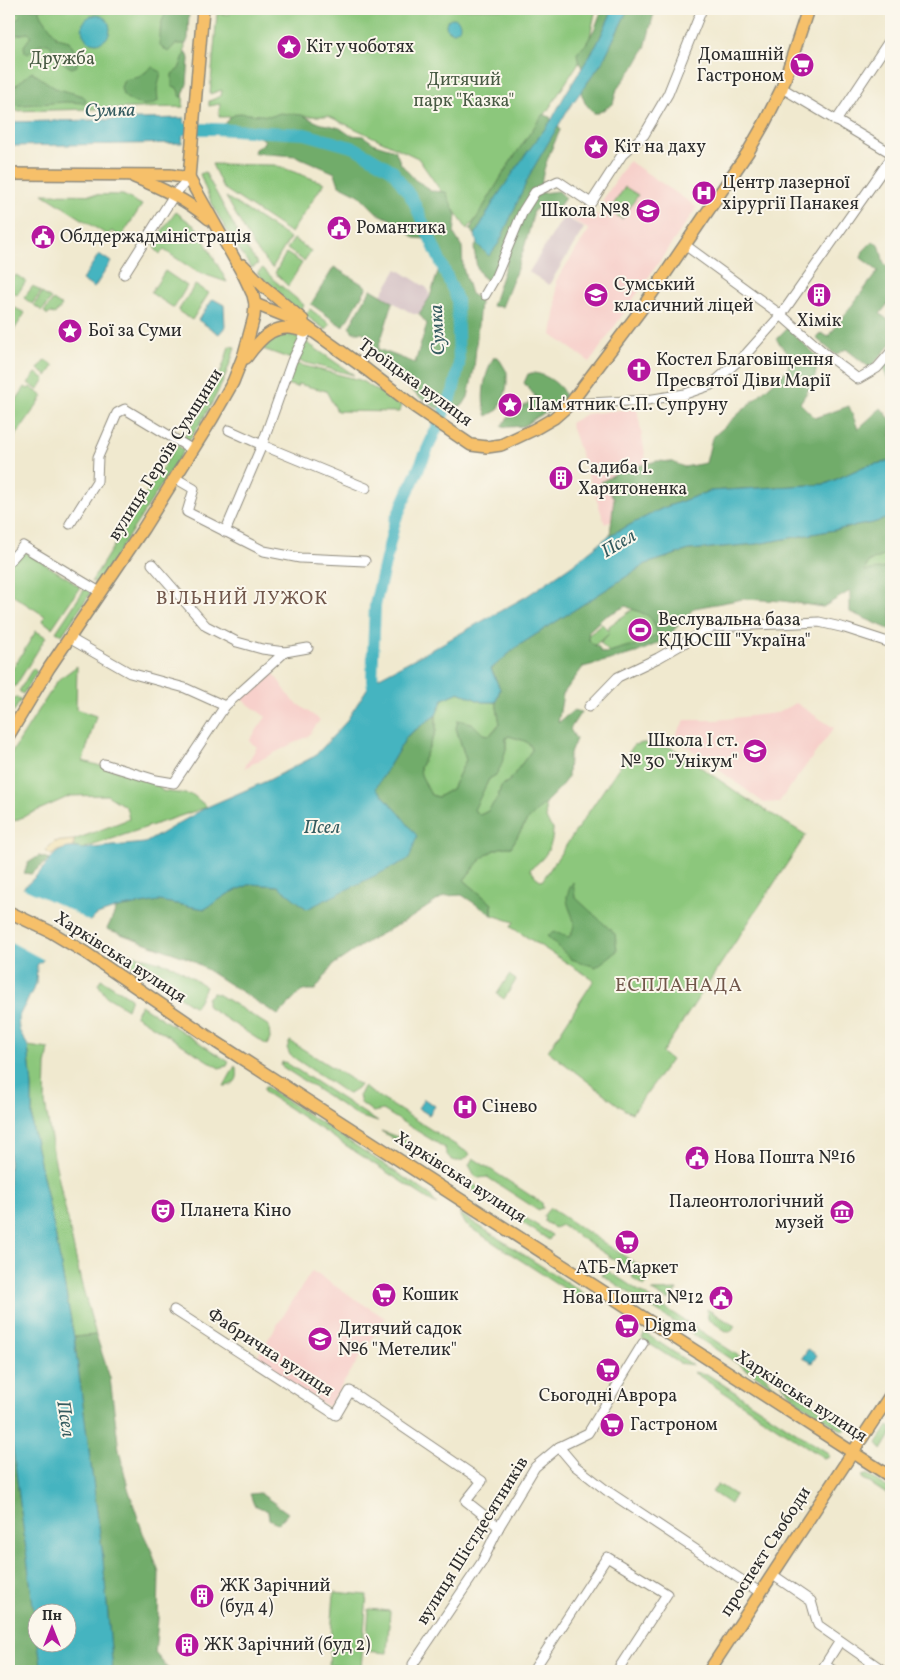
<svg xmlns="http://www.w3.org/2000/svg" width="900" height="1680" viewBox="0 0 900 1680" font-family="Vollkorn,serif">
  <rect width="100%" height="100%" fill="#fbf7ec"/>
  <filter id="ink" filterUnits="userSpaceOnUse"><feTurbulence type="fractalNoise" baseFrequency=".02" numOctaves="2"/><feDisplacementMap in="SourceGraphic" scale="10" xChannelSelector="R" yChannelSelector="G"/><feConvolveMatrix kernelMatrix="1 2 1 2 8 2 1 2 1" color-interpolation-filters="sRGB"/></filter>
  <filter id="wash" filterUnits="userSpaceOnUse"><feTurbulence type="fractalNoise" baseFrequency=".0096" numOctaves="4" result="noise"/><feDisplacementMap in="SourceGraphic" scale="20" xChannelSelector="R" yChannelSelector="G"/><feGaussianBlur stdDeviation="1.12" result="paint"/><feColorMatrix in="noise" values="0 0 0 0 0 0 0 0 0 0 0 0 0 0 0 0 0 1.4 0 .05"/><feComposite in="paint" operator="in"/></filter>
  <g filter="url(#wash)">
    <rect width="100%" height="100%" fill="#f0e9cf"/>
    <g fill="#f7d0cb">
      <polygon points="629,161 697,207 590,362 552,335 556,308 556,281 589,230 571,219 579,205 596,215 601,215 606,204 602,201"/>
      <polygon points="637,408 652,495 605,524 570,423 586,414"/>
      <polygon points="272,671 292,700 320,720 308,736 244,768 257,747 249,741 266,717 241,699 253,685"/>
      <polygon points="796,703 834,728 779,802 764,803 674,737 685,720 717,720 776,713"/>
      <polygon points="312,1271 385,1318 328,1407 254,1361"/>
    </g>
    <g fill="#d2bec2">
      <polygon points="564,216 584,228 549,285 529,272"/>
      <polygon points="397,269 427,288 430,297 419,314 413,314 381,295"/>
    </g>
    <g fill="#8cc77b" stroke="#5c7953">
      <polygon points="9,9 186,9 183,107 9,111"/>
      <polygon points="230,9 596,9 587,50 479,216 467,229 418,158 328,116 219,117 220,104 209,106 209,101 221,96 222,90 210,94 217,14 230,14"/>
      <polygon points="212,164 275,165 324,183 291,233 223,188"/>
      <path d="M205 172 246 248 258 264 252 268C231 240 211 207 200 174Z"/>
      <polygon points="625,187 638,195 622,219 609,211"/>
      <polygon points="43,194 123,195 142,205 121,237 112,231 107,235"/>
      <polygon points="226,197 290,238 272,268 254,247"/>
      <polygon points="176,212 197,228 227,282 197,272 164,250 160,254 155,249 155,240"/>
      <polygon points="294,239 311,251 304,261 287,249"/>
      <polygon points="286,253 302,263 288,286 275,273"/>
      <polygon points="263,268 274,280 304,305 300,311 286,301 257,273"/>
      <polygon points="165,271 187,286 174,308 151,293"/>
      <polygon points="16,275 26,281 17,295 9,289 9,280 12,278 13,279"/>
      <polygon points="195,285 209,293 192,320 178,311"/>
      <polygon points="33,286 41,292 32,304 24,298"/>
      <polygon points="42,293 51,299 42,311 34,305"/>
      <polygon points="53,300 62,306 55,314 50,313 48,315 44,312"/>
      <polygon points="9,305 25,313 9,338"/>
      <polygon points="310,309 330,324 326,330 305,315"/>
      <polygon points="289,333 301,339 291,359 263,349 271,340"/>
      <polygon points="303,340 354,375 294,360"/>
      <path d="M229 346 235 347C226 381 208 412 189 441L184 437C202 409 221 379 229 346Z"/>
      <polygon points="45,360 54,366 47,376 38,369"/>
      <polygon points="293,363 360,380 401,405 399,412 337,411 326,391 298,384 297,387 286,384"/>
      <polygon points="36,373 45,379 38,390 28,383"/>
      <polygon points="25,387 28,389 30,387 43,396 13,440 9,437 9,411"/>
      <polygon points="177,445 184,450 99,582 91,582"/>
      <polygon points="25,552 71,580 71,581 80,587 52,628 43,621 45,616 9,593 9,565"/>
      <polygon points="891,553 891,567 865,572 868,562"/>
      <polygon points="86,587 89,589 90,594 62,635 56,632"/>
      <polygon points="659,600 662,637 615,659 600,642 609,634 591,648 584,639 602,624 609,631 609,626 635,608 644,614"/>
      <polygon points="36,631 46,637 15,687 9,684 9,675"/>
      <polygon points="77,666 76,709 96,716 83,761 157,782 162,791 193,795 207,807 82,849 74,847 74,840 129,819 126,807 107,795 70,796 14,821 9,819 9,757 58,680"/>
      <polygon points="33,668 37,672 23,694 19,691"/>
      <polygon points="459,692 482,702 496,702 500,723 490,735 483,734 472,723 456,728 466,760 452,789 438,797 431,795 420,775 420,768 436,731 436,715 443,699"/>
      <polygon points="15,697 21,700 9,719 9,707"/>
      <path d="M509 736C517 739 531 740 532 750L509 781 501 786 498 797 488 811 480 815 473 810 489 779 496 775 506 749V738Z"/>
      <path d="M643 743 659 744 674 749 744 797 806 835 662 1053 671 1060 632 1113 625 1110 548 1051 594 980 511 927 514 922 492 915V904L464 880C477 864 488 846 511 847L526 822 545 803C545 814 545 821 553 829 553 847 545 859 530 869L536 877 542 881 634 745Z"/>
      <polygon points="106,947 174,966 206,987 195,1007 105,948"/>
      <polygon points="509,975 516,980 504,999 497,994"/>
      <polygon points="101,979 131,998 127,1009 106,996 98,984"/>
      <polygon points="213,993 218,994 269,1026 270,1039 267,1045 209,1008 207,1004 207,998"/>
      <polygon points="141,1005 229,1062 227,1066 219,1068 135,1015"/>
      <polygon points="290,1041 360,1085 357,1089 349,1094 346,1093 290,1055 287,1048"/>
      <polygon points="28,1046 49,1049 46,1065 45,1102 54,1157 81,1282 96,1335 74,1337 54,1228 32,1125 32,1086"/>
      <polygon points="282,1062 285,1062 378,1122 358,1116 281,1066"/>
      <path d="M235 1066C241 1077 235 1086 224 1086Z"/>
      <polygon points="264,1087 267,1087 429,1194 437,1205 264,1092"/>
      <path d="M363 1087 470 1154C461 1166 447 1162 445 1148L383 1110 373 1112 361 1103 359 1095Z"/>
      <polygon points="381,1131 403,1139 552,1235 549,1240"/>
      <polygon points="473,1158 542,1203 543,1208 538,1210 487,1177 479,1178 475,1176 469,1165"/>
      <polygon points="550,1208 652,1274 644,1286 633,1279 632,1271 561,1225 555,1228 545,1222 544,1215"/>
      <polygon points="459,1213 591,1298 587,1303 466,1225"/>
      <polygon points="605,1269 759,1369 775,1388 602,1275"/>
      <polygon points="677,1290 670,1300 667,1300 652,1291"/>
      <polygon points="707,1309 735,1326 732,1331 726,1331 708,1319"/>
      <polygon points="645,1333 693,1365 679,1363 642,1339"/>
      <polygon points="693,1372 707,1374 828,1453 829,1456 824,1458"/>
      <polygon points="781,1383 846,1426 846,1429 843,1431 797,1401"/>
      <polygon points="888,1426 891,1428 891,1435 882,1450 877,1443"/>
      <polygon points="865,1475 868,1475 891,1490 891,1497 862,1478 862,1476"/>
      <polygon points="718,1484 735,1495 730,1504 712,1492"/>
      <polygon points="334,1592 367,1595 361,1668 329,1665"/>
      <polygon points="369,1609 390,1611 387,1653 366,1651"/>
    </g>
    <g fill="#71ac6b" stroke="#4e6c4b" fill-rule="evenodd">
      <path d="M16 9H39L42 16 57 38 69 41 76 53 77 66 72 68C59 63 58 53 48 44H40L28 54 25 52 24 46 31 36 28 33 16 35 13 34 14 21 20 17Z"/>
      <path d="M170 9H189L188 39 186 44H176L168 52 160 45C160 30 159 20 170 9Z"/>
      <polygon points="602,9 613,9 597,44 582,68 578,60 577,53 586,44 595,28"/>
      <polygon points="628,9 655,9 645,48 636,64 617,89 613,104 598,113 594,113 585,103 581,92 603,61"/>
      <polygon points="185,53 188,55 189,59 187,84 182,98 179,96 179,92 176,87 172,86 172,74 179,69"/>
      <path d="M152 67 161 72 157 90 158 101C146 109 133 104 123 95L121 87 124 80 139 77Z"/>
      <polygon points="32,72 55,88 83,96 86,99 85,103 66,102 9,106 9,87 16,85"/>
      <polygon points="239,113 272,116 280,113 302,115 321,124 329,125 340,128 350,135 363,136 375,144 395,150 401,164 415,180 427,187 430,191 446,192 456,215 454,234 462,247 463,268 471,294 478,298 480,302 474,369 468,397 463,405 454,408 436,408 418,396 370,353 373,340 362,332 353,332 349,327 371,289 393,302 378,349 415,363 427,324 419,314 430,297 442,259 434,243 426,239 414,238 398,223 377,213 359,195 339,185 335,173 296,156 254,153 255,149 262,145 265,140 243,129 225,127 223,125 232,116"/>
      <path d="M543 114 550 117 551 121C523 158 497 195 475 235L470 229 509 164Z"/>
      <path d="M558 125 560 130C551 151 540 171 541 193L559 191 565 198 557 209 547 206 534 210C527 244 515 275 502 307L492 306 508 258 489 280 483 278 477 268 474 248 477 244 489 256 531 172Z"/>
      <polygon points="873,241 880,247 884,264 891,269 891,300 880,314 891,322 891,344 870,368 846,349 836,355 816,338 821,333 828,337 878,271 861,258 863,251"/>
      <polygon points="334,267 367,287 343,327 311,304"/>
      <polygon points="787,328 819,358 814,381 800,403 815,418 849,406 858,429 881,408 891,420 891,461 865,466 826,484 710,491 663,508 610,535 614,498 601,482 622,470 657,461 673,462 684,467 706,463 712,438 788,369 790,356 776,339"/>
      <polygon points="891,354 891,385 881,365"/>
      <path d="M494 357H498L507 372V385L504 398 498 410 487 416C479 400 485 372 494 357Z"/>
      <path d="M533 373C544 373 565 386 565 398L556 408 535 418 524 426 508 427 501 426 511 415 533 400 535 396 524 383 528 374Z"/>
      <path d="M891 517V553L868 562 865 571 891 567V630L850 612V591L823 607 783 601 743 599 694 608 665 640 636 653 583 667 563 694 558 723 574 710 581 712 570 729 576 739 569 756 568 777 557 791 526 822 511 847C488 846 477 864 464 880L492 904V915L462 895 444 896 412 917 370 940 333 965 315 990H303L278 1015 190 959 107 929 117 908 159 901 205 909 228 894 251 884 278 886 399 813 376 788 407 736 436 715V731L420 768 421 775 431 795 438 797 452 789 466 760 456 728 458 720 472 723 483 734 490 735 500 724 496 702 500 689 491 669 518 646 646 564 689 550 757 544 873 523ZM626 606C642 615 652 611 657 633L645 644 637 647 629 646 605 653 601 652 598 646 594 645 588 639 589 631 604 617ZM509 736C517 739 531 740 532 750L509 781 501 786 498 797 488 811 480 815 474 810 489 779 496 775 501 766 506 749V738Z"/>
      <polygon points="39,856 50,859 31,874 24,873 28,863"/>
      <path d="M573 882 575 897 615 934 617 951 596 967 571 959 547 936 554 932 569 937C581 920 567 913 567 897 567 893 571 886 573 882Z"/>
      <polygon points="96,1335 110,1378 119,1450 128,1488 143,1533 152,1552 159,1573 158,1620 155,1653 170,1671 113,1671 102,1549 74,1337"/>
      <polygon points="9,1418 38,1642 42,1671 9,1671"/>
      <polygon points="260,1493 288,1513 278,1524 269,1519 268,1511 254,1505 250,1494"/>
    </g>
    <polygon fill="#eeda9e" stroke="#8c8264" points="74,840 74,847 57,851 52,855 45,851 54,842"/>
    <g fill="#45b4c0" stroke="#387076">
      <path d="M315 9H352V14C340 12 325 16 315 9Z"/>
      <polygon points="613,9 628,9 603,61 567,111 531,172 499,243 489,256 477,244 475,235 494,201 525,155 551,121 565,95 597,44"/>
      <circle cx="96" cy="29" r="14"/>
      <circle cx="453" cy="25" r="7"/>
      <polygon points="184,118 182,143 9,146 9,122"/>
      <polygon points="99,254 111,262 94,288 82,280"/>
      <polygon points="213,299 224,305 225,327 219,334 198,320"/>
      <path d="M891 461V517L873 523 757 544 689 550 646 564 518 646 491 669 500 689 496 702H482L459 692 443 699 436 715 407 736 376 788 399 813 417 836 409 859 307 909 278 886 251 884 228 894 205 909 159 901 117 908 97 915 37 965 36 984 18 1018 19 1030 28 1046 32 1086V1125L54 1228 74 1337 102 1549 113 1671H42L38 1643 68 1642V1612H38L37 1636 9 1418V902C17 893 26 886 35 877 52 862 53 843 82 849L145 843 207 807 269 780 315 756 345 723 372 681 438 646 527 596 572 565 610 535 663 508 710 491 826 484 865 466Z"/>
      <polygon points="424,1099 435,1106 429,1115 418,1108"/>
      <polygon points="808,1349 817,1355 812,1363 802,1358"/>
    </g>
    <polygon fill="#f0e9cf" points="20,887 68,909 92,923 46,961 9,941 9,899"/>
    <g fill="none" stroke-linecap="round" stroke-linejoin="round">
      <polyline stroke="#45b4c0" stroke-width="12" points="166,129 215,129 305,134 355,148 392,170 413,200 457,299 459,365 453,392 395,521 375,605 372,681 375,697"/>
    </g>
  </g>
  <g filter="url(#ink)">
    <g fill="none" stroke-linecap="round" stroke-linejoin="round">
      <defs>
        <g id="minor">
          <polyline points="782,88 891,153"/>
          <polyline points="836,121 891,38"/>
          <polyline points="685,245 781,315 823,352 858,379 877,368 891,352"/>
          <polyline points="124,274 174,195 189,178"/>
          <polyline points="485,295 496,276 523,211 535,192 558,181 591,203 622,155 644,135 668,94 702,9"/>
          <polyline points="570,404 647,400 685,394 711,385 747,353 781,315 891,158"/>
          <polyline points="229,430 262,445 366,488"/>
          <polyline points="175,478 194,489 187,512 264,551 300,558 365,561"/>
          <polyline points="70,524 97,481 98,457 117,413 125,409 193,450"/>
          <polyline points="225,532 262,445 292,361 308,329"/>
          <polyline points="9,562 23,546 100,592"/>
          <polyline points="152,564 206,626 237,642 262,649 285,652 308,648"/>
          <polyline points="69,638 130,673 185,688 225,706"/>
          <polyline points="589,707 618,677 658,658 712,627 819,622 845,628 891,643"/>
          <polyline points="104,764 156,780 174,783 225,706 285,652"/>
          <polyline points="174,1310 336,1415 350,1391 482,1481 466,1501 499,1527"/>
          <polyline points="559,1447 575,1466 606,1490 761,1593"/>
          <polyline points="773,1575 811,1601 818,1625 884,1671"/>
          <polyline points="825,1665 834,1671"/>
          <polyline points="414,1671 413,1664 482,1562 499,1527 535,1467 559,1447 588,1433 643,1343"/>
          <polyline points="533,1671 607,1557 667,1594 617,1671"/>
          <polyline points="821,1671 840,1641"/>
        </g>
        <g id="major">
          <polyline points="9,174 170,175 189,178"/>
          <path d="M134 177C161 188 187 200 209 219"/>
          <polyline points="189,178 203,9"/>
          <polyline points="243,265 264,287 303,320"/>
          <polyline points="255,304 300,322 367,370 415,407 471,445 487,447 501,445 535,429 554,418 570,404 640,311 748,152 764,124 782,88 808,9"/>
          <path d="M246 358C262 336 277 320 305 332"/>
          <polyline points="9,735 49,668 143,529 212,419 233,382 244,354 254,317 255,304 253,295 244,276 189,178"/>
          <polyline points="9,912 51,932 86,953 216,1042 891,1477"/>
          <polyline points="709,1671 891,1394"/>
        </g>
      </defs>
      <use href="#minor" stroke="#8e8a7d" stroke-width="11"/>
      <use href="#major" stroke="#8e8a7d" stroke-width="14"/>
      <use href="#minor" stroke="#fff" stroke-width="9"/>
      <use href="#major" stroke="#f6c06b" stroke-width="11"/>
    </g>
  </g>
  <defs>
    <symbol id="sight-disc" viewBox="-11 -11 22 22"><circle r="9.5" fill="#b5179e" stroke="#fbf7ec"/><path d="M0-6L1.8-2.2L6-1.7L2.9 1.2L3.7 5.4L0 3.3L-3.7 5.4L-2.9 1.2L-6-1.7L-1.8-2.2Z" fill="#fff"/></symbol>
    <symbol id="supermarket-disc" viewBox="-11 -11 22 22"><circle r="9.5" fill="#b5179e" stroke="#fbf7ec"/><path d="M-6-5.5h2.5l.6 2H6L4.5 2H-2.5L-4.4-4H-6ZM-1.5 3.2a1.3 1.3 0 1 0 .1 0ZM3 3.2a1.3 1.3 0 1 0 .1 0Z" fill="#fff"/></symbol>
    <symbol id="hospital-disc" viewBox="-11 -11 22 22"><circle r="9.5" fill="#b5179e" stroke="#fbf7ec"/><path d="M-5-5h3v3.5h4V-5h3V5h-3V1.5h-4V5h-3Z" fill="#fff"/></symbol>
    <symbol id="school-disc" viewBox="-11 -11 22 22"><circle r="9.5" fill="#b5179e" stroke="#fbf7ec"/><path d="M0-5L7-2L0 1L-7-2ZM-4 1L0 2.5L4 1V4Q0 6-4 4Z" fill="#fff"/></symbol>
    <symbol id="civic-disc" viewBox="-11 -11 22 22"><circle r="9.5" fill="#b5179e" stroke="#fbf7ec"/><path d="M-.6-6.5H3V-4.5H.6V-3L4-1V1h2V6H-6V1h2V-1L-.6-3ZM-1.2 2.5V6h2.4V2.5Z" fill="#fff"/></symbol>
    <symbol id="building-disc" viewBox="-11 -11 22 22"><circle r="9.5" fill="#b5179e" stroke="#fbf7ec"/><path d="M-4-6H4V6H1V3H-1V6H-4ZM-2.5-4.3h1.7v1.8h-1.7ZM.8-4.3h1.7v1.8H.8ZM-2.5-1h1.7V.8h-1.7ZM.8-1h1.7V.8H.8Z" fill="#fff"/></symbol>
    <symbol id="church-disc" viewBox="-11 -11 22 22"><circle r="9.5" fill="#b5179e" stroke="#fbf7ec"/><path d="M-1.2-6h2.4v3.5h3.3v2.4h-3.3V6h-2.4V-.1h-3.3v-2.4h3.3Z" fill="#fff"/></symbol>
    <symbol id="stadium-disc" viewBox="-11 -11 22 22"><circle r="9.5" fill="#b5179e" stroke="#fbf7ec"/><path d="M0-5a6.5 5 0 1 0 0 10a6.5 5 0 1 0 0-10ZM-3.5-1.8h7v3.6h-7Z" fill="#fff"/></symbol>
    <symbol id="theatre-disc" viewBox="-11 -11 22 22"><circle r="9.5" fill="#b5179e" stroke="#fbf7ec"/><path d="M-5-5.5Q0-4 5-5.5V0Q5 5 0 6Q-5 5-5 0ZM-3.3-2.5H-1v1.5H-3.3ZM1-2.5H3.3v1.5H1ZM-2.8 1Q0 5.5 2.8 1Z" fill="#fff"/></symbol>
    <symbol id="museum-disc" viewBox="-11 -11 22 22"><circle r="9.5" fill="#b5179e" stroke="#fbf7ec"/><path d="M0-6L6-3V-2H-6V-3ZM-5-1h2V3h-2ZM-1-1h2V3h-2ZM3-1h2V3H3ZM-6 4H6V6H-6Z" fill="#fff"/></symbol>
  </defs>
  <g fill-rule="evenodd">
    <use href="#sight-disc" x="275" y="33" width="28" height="28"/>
    <use href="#supermarket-disc" x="788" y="51" width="28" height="28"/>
    <use href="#sight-disc" x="582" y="133" width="28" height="28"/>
    <use href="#hospital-disc" x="690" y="179" width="28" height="28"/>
    <use href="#school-disc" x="634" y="197" width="28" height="28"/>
    <use href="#civic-disc" x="325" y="214" width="28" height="28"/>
    <use href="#civic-disc" x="29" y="223" width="28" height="28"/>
    <use href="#school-disc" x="582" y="281" width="28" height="28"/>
    <use href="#building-disc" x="805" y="281" width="28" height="28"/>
    <use href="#sight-disc" x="56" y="317" width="28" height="28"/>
    <use href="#church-disc" x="625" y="356" width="28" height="28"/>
    <use href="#sight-disc" x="496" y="391" width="28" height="28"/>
    <use href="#building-disc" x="547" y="464" width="28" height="28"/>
    <use href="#stadium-disc" x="626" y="616" width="28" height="28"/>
    <use href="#school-disc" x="741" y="737" width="28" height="28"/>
    <use href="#hospital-disc" x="451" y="1093" width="28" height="28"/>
    <use href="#civic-disc" x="683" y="1144" width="28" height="28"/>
    <use href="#theatre-disc" x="149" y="1197" width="28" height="28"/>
    <use href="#museum-disc" x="828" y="1198" width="28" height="28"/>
    <use href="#supermarket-disc" x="613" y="1228" width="28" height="28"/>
    <use href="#supermarket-disc" x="370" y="1281" width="28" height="28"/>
    <use href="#civic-disc" x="707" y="1284" width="28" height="28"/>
    <use href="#supermarket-disc" x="613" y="1312" width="28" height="28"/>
    <use href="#school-disc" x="306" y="1325" width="28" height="28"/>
    <use href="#supermarket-disc" x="594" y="1356" width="28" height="28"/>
    <use href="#supermarket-disc" x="598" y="1411" width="28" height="28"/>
    <use href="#building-disc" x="188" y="1582" width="28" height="28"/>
    <use href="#building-disc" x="173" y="1631" width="28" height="28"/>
  </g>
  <g text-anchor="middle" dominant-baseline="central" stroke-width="4" stroke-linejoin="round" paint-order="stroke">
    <g font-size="18" fill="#2b2b2b" stroke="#fbf7ec" text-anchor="start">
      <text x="306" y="47">Кіт у чоботях</text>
      <text x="784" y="55" text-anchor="end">Домашній<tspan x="784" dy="21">Гастроном</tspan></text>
      <text x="614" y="147">Кіт на даху</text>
      <text x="722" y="183">Центр лазерної<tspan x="722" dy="21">хірургії Панакея</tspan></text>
      <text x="630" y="211" text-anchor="end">Школа №8</text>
      <text x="356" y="228">Романтика</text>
      <text x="60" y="237">Облдержадміністрація</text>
      <text x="614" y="285">Сумський<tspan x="614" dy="21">класичний ліцей</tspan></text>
      <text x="819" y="321" text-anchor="middle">Хімік</text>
      <text x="88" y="331">Бої за Суми</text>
      <text x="656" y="360">Костел Благовіщення<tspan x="656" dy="21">Пресвятої Діви Марії</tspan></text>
      <text x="528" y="405">Пам'ятник С.П. Супруну</text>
      <text x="578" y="468">Садиба І.<tspan x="578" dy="21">Харитоненка</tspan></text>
      <text x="658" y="620">Веслувальна база<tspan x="658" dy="21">КДЮСШ "Україна"</tspan></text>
      <text x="738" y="741" text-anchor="end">Школа І ст.<tspan x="738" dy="21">№ 30 "Унікум"</tspan></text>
      <text x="482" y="1107">Сінево</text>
      <text x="714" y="1158">Нова Пошта №16</text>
      <text x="824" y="1202" text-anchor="end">Палеонтологічний<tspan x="824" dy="21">музей</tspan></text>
      <text x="180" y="1211">Планета Кіно</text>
      <text x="627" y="1268" text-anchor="middle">АТБ-Маркет</text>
      <text x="402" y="1295">Кошик</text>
      <text x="704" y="1298" text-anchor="end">Нова Пошта №12</text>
      <text x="644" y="1326">Digma</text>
      <text x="338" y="1329">Дитячий садок<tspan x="338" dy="21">№6 "Метелик"</tspan></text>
      <text x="608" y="1396" text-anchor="middle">Сьогодні Аврора</text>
      <text x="630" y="1425">Гастроном</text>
      <text x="220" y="1586">ЖК Зарічний<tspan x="220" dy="21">(буд 4)</tspan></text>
      <text x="204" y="1645">ЖК Зарічний (буд 2)</text>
    </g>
    <g font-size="18" fill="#485a43" stroke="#fbf7ec">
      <text x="62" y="59">Дружба</text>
      <text x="464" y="80">Дитячий<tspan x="464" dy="21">парк "Казка"</tspan></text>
    </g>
    <g font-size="18" fill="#2b2b2b" stroke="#fbf7ec">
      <text transform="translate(415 383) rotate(36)">Троїцька вулиця</text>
      <text transform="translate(166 455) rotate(-58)">вулиця Героїв Сумщини</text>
      <text transform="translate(120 958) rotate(33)">Харківська вулиця</text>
      <text transform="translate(460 1178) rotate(33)">Харківська вулиця</text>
      <text transform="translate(270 1353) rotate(33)">Фабрична вулиця</text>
      <text transform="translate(801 1397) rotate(33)">Харківська вулиця</text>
      <text transform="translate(473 1541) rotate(-58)">вулиця Шістдесятників</text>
      <text transform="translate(766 1552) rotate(-57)">проспект Свободи</text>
    </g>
    <g font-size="19" font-style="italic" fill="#345b5f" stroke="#fbf7ec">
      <text transform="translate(110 111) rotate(-1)">Сумка</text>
      <text transform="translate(438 330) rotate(-93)">Сумка</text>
      <text transform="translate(619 544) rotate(-31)">Псел</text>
      <text x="322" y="828">Псел</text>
      <text transform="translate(65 1419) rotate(81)">Псел</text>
    </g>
    <g font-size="19" letter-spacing="1" fill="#70564a" stroke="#fbf7ec">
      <text x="242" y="599">ВІЛЬНИЙ ЛУЖОК</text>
      <text x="679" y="986">ЕСПЛАНАДА</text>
    </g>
  </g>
  <rect width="900" height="1680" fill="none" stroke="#fbf7ec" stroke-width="30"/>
  <g transform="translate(52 1628)"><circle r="24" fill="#fbf7ec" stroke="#a8a59f"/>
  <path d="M0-4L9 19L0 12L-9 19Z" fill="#b5179e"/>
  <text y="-8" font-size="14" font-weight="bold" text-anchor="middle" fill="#2b2b2b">Пн</text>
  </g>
</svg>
